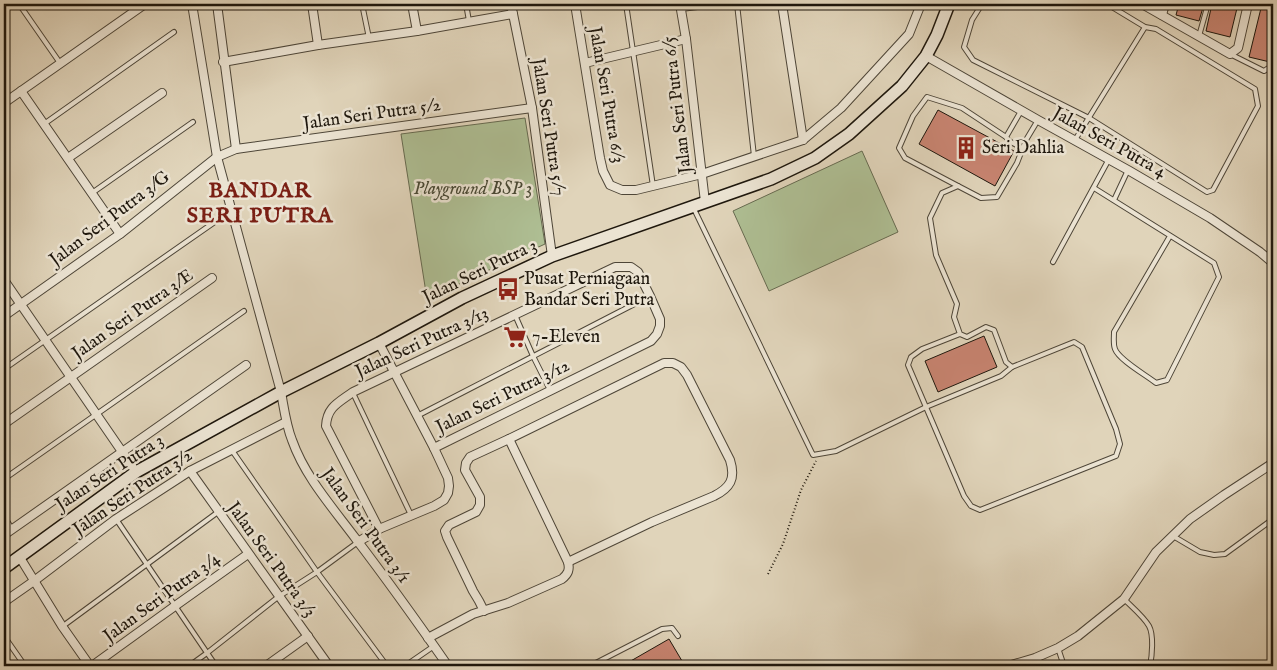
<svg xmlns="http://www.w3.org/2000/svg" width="1277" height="670" viewBox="0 0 1277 670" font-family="'IM FELL English',serif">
  <rect width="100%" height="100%" fill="#e0d4ba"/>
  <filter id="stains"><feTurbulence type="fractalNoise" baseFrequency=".004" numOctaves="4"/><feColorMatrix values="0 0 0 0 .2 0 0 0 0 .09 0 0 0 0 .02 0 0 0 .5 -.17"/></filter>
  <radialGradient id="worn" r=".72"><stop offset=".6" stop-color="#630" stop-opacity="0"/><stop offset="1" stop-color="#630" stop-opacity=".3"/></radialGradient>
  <g fill="#aebe93" stroke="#666a50">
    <polygon points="525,118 545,244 427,299 401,134"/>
    <polygon points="862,151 898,232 769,291 733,211"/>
  </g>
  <g fill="#c88471" stroke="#1e170d">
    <polygon points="1179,4 1204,4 1199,21 1176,15"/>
    <polygon points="1212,4 1238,4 1230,37 1206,31"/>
    <polygon points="1262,4 1273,4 1273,61 1270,62 1249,57"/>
    <polygon points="938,110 1014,151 995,186 919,144"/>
    <polygon points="984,336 997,367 938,392 925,361"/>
    <polygon points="669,639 685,666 622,666"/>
  </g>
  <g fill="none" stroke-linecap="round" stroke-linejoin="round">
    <defs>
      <g id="lane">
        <polyline points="19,4 60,63"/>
        <polyline points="362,4 369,38"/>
        <polyline points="466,4 469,21"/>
        <polyline points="626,4 653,186"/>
        <polyline points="737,4 754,156"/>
        <polyline points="982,4 972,20 964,47 973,60 1089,118 1207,192 1213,190 1258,106 1255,89 1156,29 1145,27 1107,4"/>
        <polyline points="681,9 722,4"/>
        <polyline points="1199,36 1208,4"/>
        <polyline points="1230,54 1264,71 1273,65"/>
        <polyline points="44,124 174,32"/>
        <polyline points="1006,137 1021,111"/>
        <polyline points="1075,140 1145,27"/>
        <polyline points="958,186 905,158 899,148 913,116 927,97 962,108 1006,137 1009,141 1022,148"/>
        <path d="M1094 188 1214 263 1219 277 1167 380 1156 383C1146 375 1119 360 1115 349 1113 344 1114 338 1114 332L1170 236"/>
        <polyline points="92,193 193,122"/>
        <polyline points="1114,200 1128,170"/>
        <polyline points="694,209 813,455 836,451 926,407 1001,376 1012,367"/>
        <polyline points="1053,262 1109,159"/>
        <polyline points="515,315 533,356 550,390"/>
        <polyline points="960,334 922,349 911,357 908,365 964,496 971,506 980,510 1116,456 1120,444 1116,429 1082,347 1074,342 1012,367 1006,362 994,330 986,327 967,337 960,334 954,317 957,304 936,255 930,218 942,193 958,186 981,198 997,197 1017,163 1026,140 1038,120"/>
        <polyline points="4,369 219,219"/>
        <polyline points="353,393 411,515"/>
        <polyline points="417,416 650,296"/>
        <polyline points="231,449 317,572 387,666"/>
        <polyline points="4,479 244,311"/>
        <polyline points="4,516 12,529"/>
        <polyline points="116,519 216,666"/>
        <polyline points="1173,536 1200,552 1214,555 1225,554 1273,519"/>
        <path d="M1124 599C1132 607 1144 617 1149 626 1154 635 1152 656 1150 666"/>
        <polyline points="63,626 218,512"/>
        <polyline points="4,636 25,666"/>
        <polyline points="1058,648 1064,666"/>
        <polyline points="189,666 207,653 278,597 317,572 358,542"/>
        <polyline points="405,666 434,646"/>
        <polyline points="590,666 662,629 672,628 678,636"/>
      </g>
      <g id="street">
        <path d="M192 4 217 157 281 392C284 408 286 425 292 440 305 477 333 508 356 539 388 581 418 623 448 666"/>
        <polyline points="217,4 236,149"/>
        <polyline points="312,4 318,45"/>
        <polyline points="412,4 417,31"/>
        <polyline points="511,4 532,108 552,256"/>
        <polyline points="575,4 600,158 603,171 610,185 622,190 636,190 702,174 803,140 841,108 909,34 921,4"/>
        <polyline points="680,4 686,39 705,202"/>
        <polyline points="782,4 803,140"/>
        <polyline points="1142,4 1230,54 1238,48 1248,4"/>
        <polyline points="1162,15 1165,4"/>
        <polyline points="926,56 1038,120 1128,170 1210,218 1260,252 1273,263"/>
        <polyline points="223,62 318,45 417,31 513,14"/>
        <polyline points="585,63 686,39"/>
        <polyline points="21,91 120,234"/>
        <polyline points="4,103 145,4"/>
        <polyline points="68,158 162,93"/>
        <polyline points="4,280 136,472"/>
        <polyline points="4,316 120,234 217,157 236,149 532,108"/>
        <polyline points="4,424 212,278"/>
        <polyline points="190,471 329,666"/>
        <path d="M379 529 326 426C327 407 338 403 353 392L615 267H631L638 272 650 296 660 319V326L657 334 651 341 434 448"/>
        <polyline points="4,535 246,365"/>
        <polyline points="358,542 379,529 434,506 444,500 448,493 449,486 448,478 434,448 379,343"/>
        <polyline points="19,556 62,626 90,666"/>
        <polyline points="4,602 34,581 116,519 190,471 286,422"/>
        <path d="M484 611 479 601 473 591 447 537 445 531 449 525 476 512 480 505V497L465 470 466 463 470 457 509 439 664 363H673L681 367 687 375 730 460C736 479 730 488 714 496L652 522 568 562"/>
        <path d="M428 638 473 614 508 603 562 579C568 574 570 570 568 562L509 439"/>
        <polyline points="92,666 175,606 248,554"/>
        <polyline points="266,666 308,636"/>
        <polyline points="1008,666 1035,658 1058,648 1078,636 1124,599 1156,552 1190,519 1224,495 1273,463"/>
      </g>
      <polyline id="secondary" points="4,568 136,472 281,392 379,343 462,298 552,256 771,179 815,158 849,134 902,86 926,56 937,35 949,4"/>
    </defs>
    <use href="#lane" stroke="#4e4638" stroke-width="6"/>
    <use href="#street" stroke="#4e4638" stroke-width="10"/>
    <use href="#secondary" stroke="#1e170d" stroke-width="14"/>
    <polyline stroke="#1e170d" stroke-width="2" stroke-dasharray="1 2.5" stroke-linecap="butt" points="768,574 783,544 801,490 816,461"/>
    <use href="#lane" stroke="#ebe3d2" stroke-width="4"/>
    <use href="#street" stroke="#ebe3d2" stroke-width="8"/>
    <use href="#secondary" stroke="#ebe3d2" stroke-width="11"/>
  </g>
  <defs>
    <symbol id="building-bare" viewBox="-9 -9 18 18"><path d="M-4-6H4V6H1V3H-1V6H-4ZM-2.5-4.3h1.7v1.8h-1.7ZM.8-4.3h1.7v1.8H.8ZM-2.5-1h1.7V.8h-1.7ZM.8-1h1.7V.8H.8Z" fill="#8f2418" stroke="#ebe3d2" stroke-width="2.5" paint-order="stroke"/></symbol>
    <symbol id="bus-bare" viewBox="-9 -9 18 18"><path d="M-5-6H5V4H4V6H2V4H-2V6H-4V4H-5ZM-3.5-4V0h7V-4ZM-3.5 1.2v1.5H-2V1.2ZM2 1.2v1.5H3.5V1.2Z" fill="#8f2418" stroke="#ebe3d2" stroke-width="2.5" paint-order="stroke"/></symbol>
    <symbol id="supermarket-bare" viewBox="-9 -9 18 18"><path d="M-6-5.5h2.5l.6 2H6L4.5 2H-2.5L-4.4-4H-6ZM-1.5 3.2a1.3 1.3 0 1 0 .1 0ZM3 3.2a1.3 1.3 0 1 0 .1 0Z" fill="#8f2418" stroke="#ebe3d2" stroke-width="2.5" paint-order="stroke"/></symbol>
  </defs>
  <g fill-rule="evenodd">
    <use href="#building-bare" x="950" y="132" width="32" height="32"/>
    <use href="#bus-bare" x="492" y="273" width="32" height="32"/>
    <use href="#supermarket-bare" x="499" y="321" width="32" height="32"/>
  </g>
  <g text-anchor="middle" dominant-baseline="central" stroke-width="5" stroke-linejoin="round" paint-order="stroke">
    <g font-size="18" fill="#1e170d" stroke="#ebe3d2">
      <text transform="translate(606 95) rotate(80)">Jalan Seri Putra 6/3</text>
      <text transform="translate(678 105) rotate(-97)">Jalan Seri Putra 6/5</text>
      <text transform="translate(372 115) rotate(-8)">Jalan Seri Putra 5/2</text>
      <text transform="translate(548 127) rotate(81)">Jalan Seri Putra 5/7</text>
      <text transform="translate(1109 143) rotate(29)">Jalan Seri Putra 4</text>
      <text transform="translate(110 219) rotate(-37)">Jalan Seri Putra 3/G</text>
      <text transform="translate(480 272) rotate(-26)">Jalan Seri Putra 3</text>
      <text transform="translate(133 315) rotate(-35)">Jalan Seri Putra 3/E</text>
      <text transform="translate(422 343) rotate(-25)">Jalan Seri Putra 3/13</text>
      <text transform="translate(503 397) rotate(-26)">Jalan Seri Putra 3/12</text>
      <text transform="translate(110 473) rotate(-33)">Jalan Seri Putra 3</text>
      <text transform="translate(133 493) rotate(-34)">Jalan Seri Putra 3/2</text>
      <text transform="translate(365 526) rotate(54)">Jalan Seri Putra 3/1</text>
      <text transform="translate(271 560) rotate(54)">Jalan Seri Putra 3/3</text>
      <text transform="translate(162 598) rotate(-36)">Jalan Seri Putra 3/4</text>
    </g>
    <g font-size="18" fill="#1e170d" stroke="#ebe3d2" text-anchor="start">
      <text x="982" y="148">Seri Dahlia</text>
      <text x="524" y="279">Pusat Perniagaan<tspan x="524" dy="21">Bandar Seri Putra</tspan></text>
      <text x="532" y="337">7-Eleven</text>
    </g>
    <g font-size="18" font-style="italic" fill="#494935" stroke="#ebe3d2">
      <text x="473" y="189">Playground BSP 3</text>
    </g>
    <g font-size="22" font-weight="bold" letter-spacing="1" fill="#7a1f14" stroke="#ebe3d2">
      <text x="260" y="191">BANDAR<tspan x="260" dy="25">SERI PUTRA</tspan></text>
    </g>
  </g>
  <rect width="1277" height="670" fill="none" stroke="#e0d4ba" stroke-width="20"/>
  <rect x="5" y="5" width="1267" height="660" fill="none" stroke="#1e170d" stroke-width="2.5"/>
  <rect x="10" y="10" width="1257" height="650" fill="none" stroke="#1e170d"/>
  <rect width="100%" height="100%" filter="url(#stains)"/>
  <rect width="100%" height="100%" fill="url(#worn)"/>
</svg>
